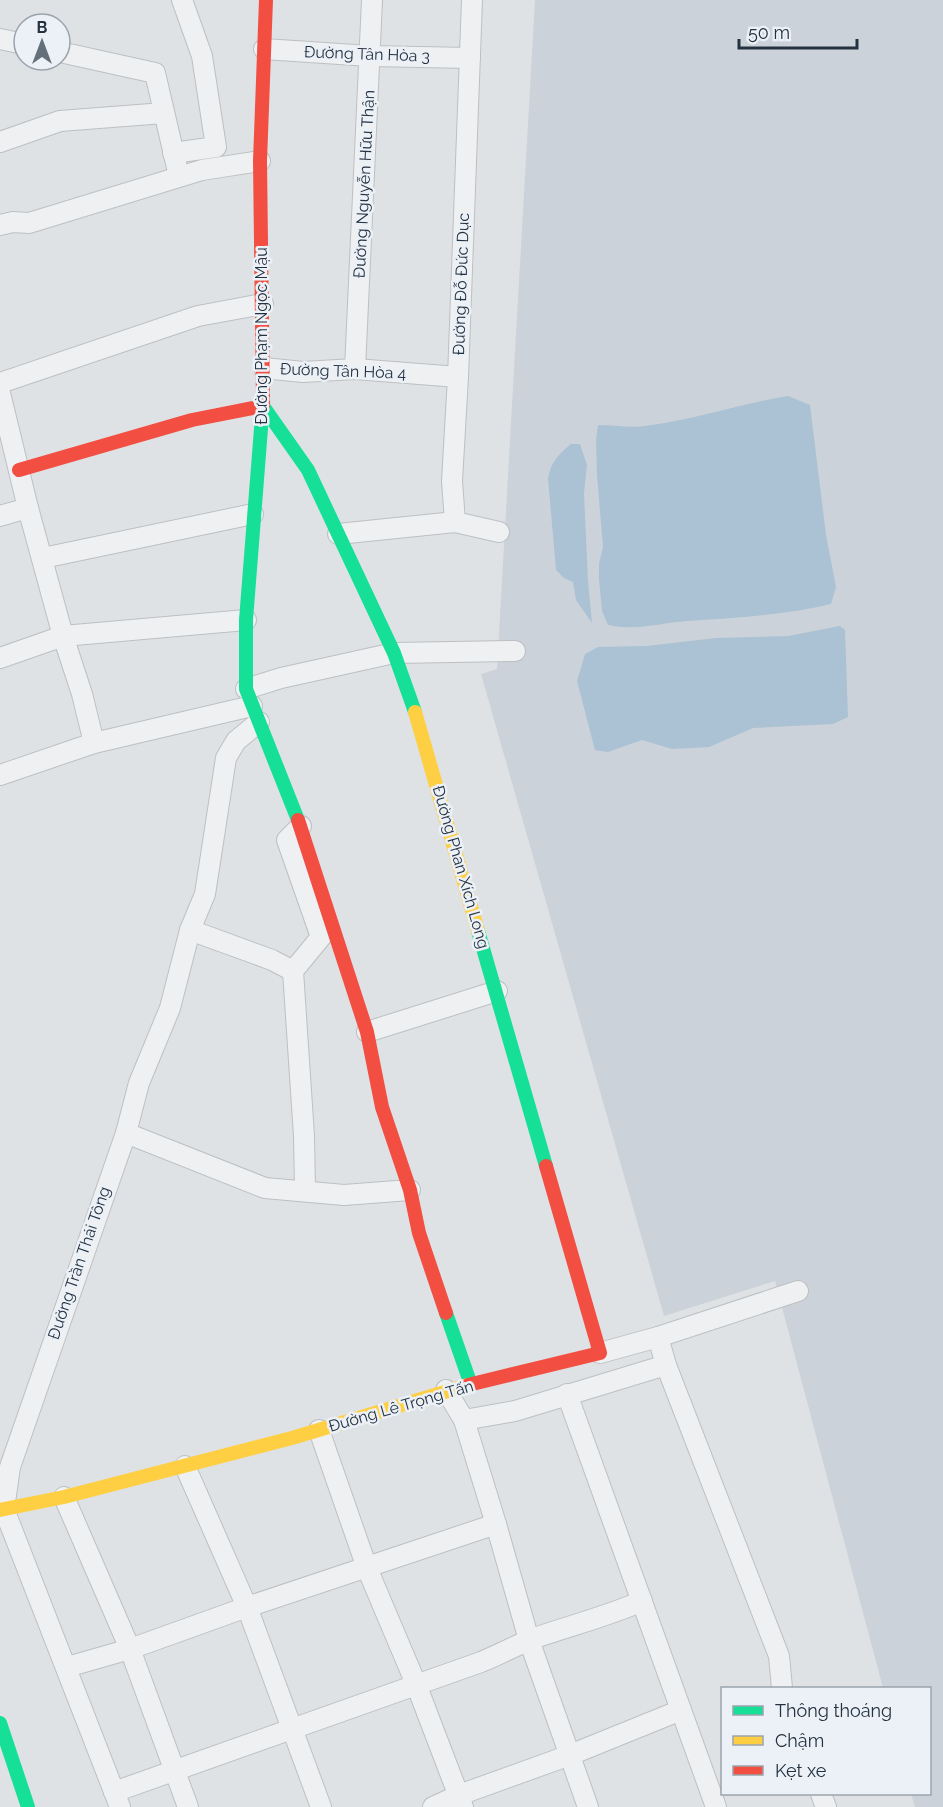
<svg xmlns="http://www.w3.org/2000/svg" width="943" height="1807" viewBox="0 0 943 1807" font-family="Raleway,sans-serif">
  <rect width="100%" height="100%" fill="#dfe2e5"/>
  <polygon fill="#ccd2d9" points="535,0 943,0 943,1807 915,1807 911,1794 930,1794 930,1688 883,1688 775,1281 664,1316 481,674 497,669"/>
  <g fill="#aac2d4">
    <path d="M788 396 810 405 826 535 836 587 831 604C784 615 735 618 687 621 661 623 635 631 608 625L602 611 599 579V564L603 547 597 475 596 440 598 425C614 425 630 428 645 426 694 420 740 404 788 396Z"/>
    <path d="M571 444H580L587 465 584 493 588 582 592 623 576 600 573 582 564 578 556 570 548 478C551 463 558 454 571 444Z"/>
    <polygon points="840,626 845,630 848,717 833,724 753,728 709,747 672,749 642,740 608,752 595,750 577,681 585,654 598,647 646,646 716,638 788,636"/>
  </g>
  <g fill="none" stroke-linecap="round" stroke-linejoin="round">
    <defs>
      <g id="street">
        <polyline points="472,0 458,377 452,481 455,522 499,532"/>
        <polyline points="0,39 24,44"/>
        <polyline points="264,49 370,56 470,58"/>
        <polyline points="60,52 155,73 179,176"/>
        <polyline points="0,142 60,121 164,113"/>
        <polyline points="173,153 216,147 202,56 182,0"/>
        <polyline points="0,225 13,222 29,223 202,170 260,161"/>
        <polyline points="264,368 303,372 355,369 458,377"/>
        <polyline points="355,369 372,0"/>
        <polyline points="0,383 198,316 263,304"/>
        <polyline points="0,393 28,508 63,636 82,694 94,743"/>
        <polyline points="0,516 28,508"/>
        <polyline points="338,534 455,522"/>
        <polyline points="43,558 253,514"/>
        <polyline points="0,658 63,636 246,620"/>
        <polyline points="246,689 281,678 394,653 515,651"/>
        <polyline points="0,775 94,743 252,706"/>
        <polyline points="301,826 287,840 321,937 293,971 304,1136 305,1190"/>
        <polyline points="190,930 272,960 293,971"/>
        <polyline points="367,1032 497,991"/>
        <polyline points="126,1133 265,1188 344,1195 410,1190"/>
        <polyline points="658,1337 666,1365 779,1656 782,1688"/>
        <polyline points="600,1353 658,1337 798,1291"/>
        <polyline points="446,1390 464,1420 496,1524 529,1640 588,1807"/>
        <polyline points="567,1394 716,1807"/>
        <polyline points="464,1420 515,1411 666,1365"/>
        <polyline points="319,1430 367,1568 416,1684 463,1807"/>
        <polyline points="185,1466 247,1607 321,1807"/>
        <polyline points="64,1497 130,1649 188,1807"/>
        <polyline points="67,1667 130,1649 247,1607 496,1524"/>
        <path d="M114 1792 481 1662C498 1655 515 1646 532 1639 568 1626 606 1617 642 1601"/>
        <polyline points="821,1794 826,1807"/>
        <polyline points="120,1807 4,1509 10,1467 126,1133 139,1083 170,1008 190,930 205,894 226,758 236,741 259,722"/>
        <polyline points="433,1807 459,1795 570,1755 681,1710"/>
      </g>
    </defs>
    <use href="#street" stroke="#bdc0c3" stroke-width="22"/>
    <use href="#street" stroke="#eef0f2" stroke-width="20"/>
    <g stroke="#16e098" stroke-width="14">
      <polyline points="263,403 246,620 246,689 298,820"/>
      <polyline points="263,406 308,470 394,653 415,712"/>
      <polyline points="478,931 546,1166"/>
      <polyline points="446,1313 471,1385"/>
      <polyline points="0,1723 28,1807"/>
    </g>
    <g stroke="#ffcf43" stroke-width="14">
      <polyline points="415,712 478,931"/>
      <polyline points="0,1510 64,1497 292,1438 468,1385"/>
    </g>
    <g stroke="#f24e42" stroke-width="14">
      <polyline points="263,403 260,161 266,0"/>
      <polyline points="19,470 192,420 263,406"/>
      <polyline points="298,820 367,1032 382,1107 410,1190 419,1233 446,1313"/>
      <polyline points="468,1385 600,1353 546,1166"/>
    </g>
  </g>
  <g text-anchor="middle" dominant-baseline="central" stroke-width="5" stroke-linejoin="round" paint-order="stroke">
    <g font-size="16" fill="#243140" stroke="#ebf1f6">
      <text transform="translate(367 54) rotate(2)">Đường Tân Hòa 3</text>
      <text transform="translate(364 184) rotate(-87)">Đường Nguyễn Hữu Thận</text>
      <text transform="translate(461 284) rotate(-88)">Đường Đỗ Đức Dục</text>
      <text transform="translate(261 336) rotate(-90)">Đường Phạm Ngọc Mậu</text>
      <text transform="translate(343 371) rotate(2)">Đường Tân Hòa 4</text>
      <text transform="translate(461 867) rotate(74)">Đường Phan Xích Long</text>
      <text transform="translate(79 1263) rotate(-71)">Đường Trần Thái Tông</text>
      <text transform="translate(401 1406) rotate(-16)">Đường Lê Trọng Tấn</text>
    </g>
  </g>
  <rect x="721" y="1687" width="210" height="108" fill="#ebf1f6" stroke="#9ba4ad" stroke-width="1.5"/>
  <rect x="733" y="1706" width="30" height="9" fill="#16e098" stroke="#9ba4ad" stroke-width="1.5"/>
  <text x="775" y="1717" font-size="18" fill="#243140">Thông thoáng</text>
  <rect x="733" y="1736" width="30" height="9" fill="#ffcf43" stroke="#9ba4ad" stroke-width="1.5"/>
  <text x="775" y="1747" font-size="18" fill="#243140">Chậm</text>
  <rect x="733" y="1766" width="30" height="9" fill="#f24e42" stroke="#9ba4ad" stroke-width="1.5"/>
  <text x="775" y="1777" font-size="18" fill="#243140">Kẹt xe</text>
  <g transform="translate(42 42)"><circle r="28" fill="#ebf1f6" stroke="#9ba4ad" stroke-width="1.5"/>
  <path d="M0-4.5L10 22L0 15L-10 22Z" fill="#656f7a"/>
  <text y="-9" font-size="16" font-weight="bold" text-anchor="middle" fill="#243140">B</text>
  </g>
  <path d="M739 39v9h118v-9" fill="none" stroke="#243140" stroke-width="3"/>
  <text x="748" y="39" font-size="18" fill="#243140" stroke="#ebf1f6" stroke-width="4.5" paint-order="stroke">50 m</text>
</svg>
